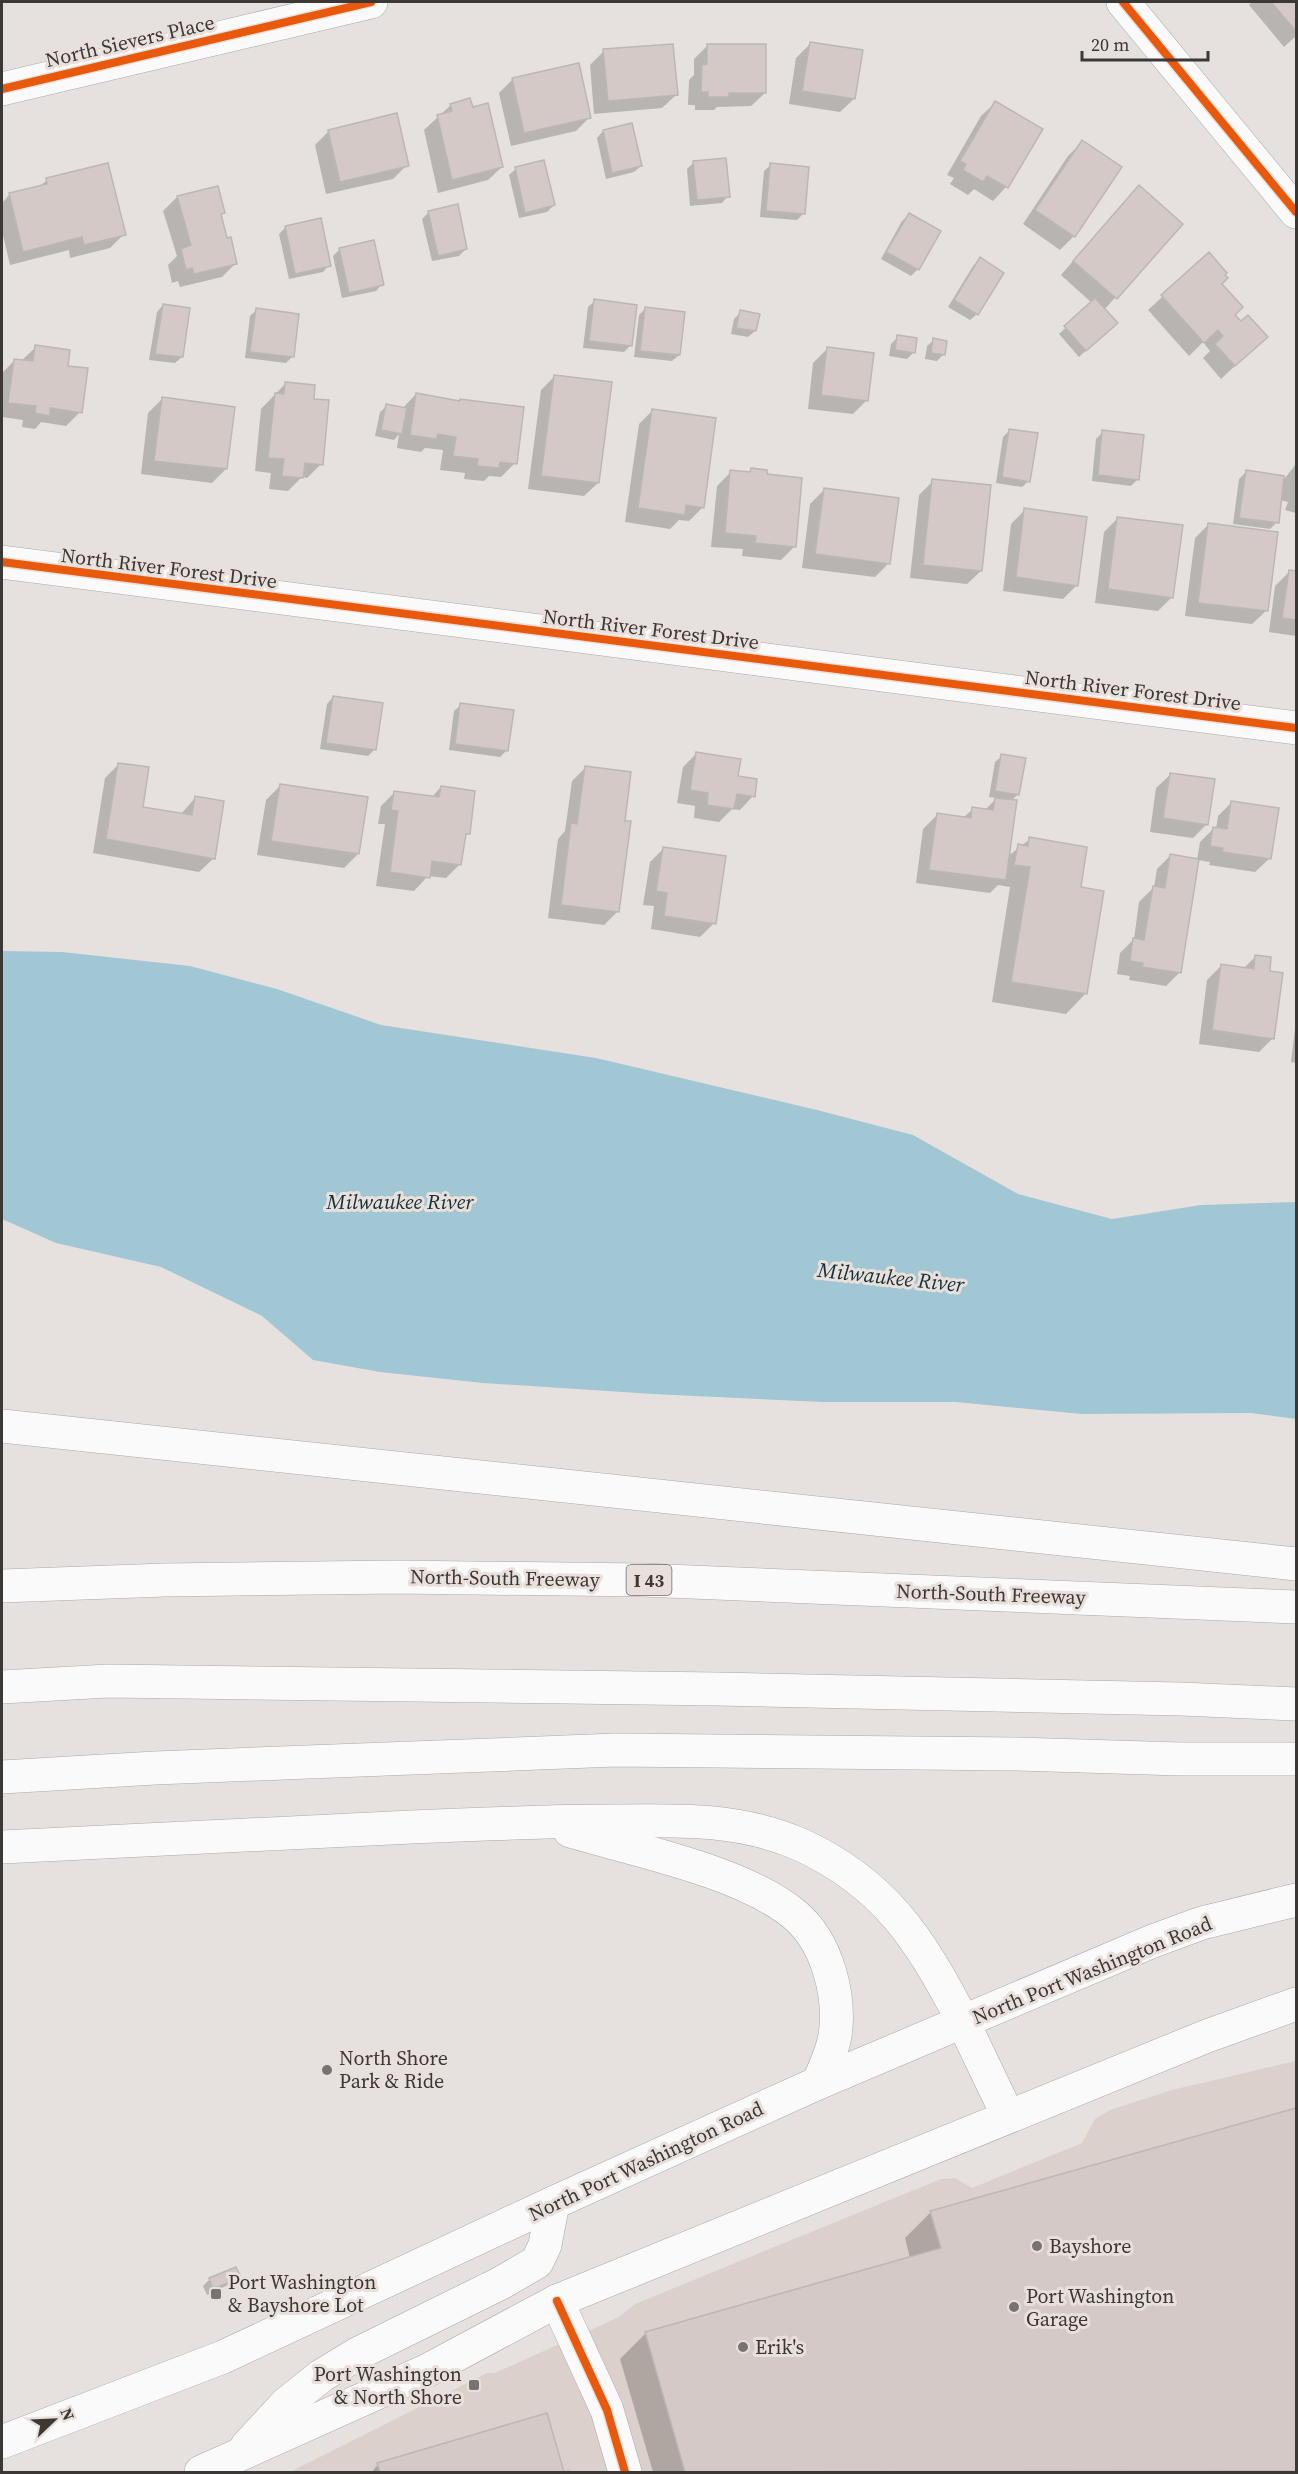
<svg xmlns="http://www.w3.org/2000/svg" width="1298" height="2474" viewBox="0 0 1298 2474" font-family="'Source Serif 4',serif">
  <rect width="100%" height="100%" fill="#e6e1df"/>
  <polygon fill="#dbd0cb" points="1296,2061 1296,2472 290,2472 487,2373 495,2373 619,2317 635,2304 941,2179 955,2178 972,2188 1082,2143 1095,2119 1110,2110 1172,2090"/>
  <polygon fill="#a1c7d4" points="2,951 62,952 190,966 277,989 381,1025 596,1058 817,1110 913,1135 1018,1194 1112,1219 1201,1205 1296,1202 1296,1419 1251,1413 1082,1414 956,1402 823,1402 653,1394 483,1383 380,1372 313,1360 262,1316 161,1267 56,1243 2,1219"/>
  <g fill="#0003">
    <polygon points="1252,2 1296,2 1296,36 1284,47 1249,5"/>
    <polygon points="810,44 854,99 840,112 789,104 796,58"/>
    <polygon points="708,45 765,93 751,106 717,107 714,110 695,110 695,105 688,105 689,80 694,75 694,59"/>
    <polygon points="604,51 676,95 662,108 594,114 590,65"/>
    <polygon points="512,80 590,117 576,131 511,146 499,93"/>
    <polygon points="995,103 1006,187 993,201 974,189 968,195 950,184 954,178 947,175 981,116"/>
    <polygon points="451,105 502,167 488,180 438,193 424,130"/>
    <polygon points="329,131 407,165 393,179 326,194 315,145"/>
    <polygon points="603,131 641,166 634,172 606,179 597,138"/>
    <polygon points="1082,142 1119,168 1074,236 1060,250 1023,224 1068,156"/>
    <polygon points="694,162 728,196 722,203 690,206 687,169"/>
    <polygon points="771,165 803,214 797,220 760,217 764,171"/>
    <polygon points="516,169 554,205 547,212 519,218 509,175"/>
    <polygon points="47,180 124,234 110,248 70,258 69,250 10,265 2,231 2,203 10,194 39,187"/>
    <polygon points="177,197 223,213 220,216 226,240 236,263 222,277 180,287 178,281 172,283 168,265 177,256 163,211"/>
    <polygon points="1125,201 1181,224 1104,310 1109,329 1079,357 1059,334 1092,303 1061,275"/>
    <polygon points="429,212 466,249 459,256 432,261 422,219"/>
    <polygon points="909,215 918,269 911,276 881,259 902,221"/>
    <polygon points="286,227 329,265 323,272 289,279 279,234"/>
    <polygon points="340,249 382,284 376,291 342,298 333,256"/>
    <polygon points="1209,254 1233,315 1240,323 1266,337 1221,379 1203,358 1210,351 1203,342 1189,356 1148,310"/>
    <polygon points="980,259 977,314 970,320 948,307 973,266"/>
    <polygon points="595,301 630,346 624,352 583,348 588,307"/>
    <polygon points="163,305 182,357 175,363 149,360 157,312"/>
    <polygon points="646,308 679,355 672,361 634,357 639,315"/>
    <polygon points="257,310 292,357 286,363 245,358 250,316"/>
    <polygon points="741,312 755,331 748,337 731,334 734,319"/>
    <polygon points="898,337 914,352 907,359 889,356 891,344"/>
    <polygon points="934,340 943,355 937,361 925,359 927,346"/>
    <polygon points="36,347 66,367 80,412 66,426 41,422 35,429 22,427 23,420 2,417 2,373 15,360 21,361"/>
    <polygon points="827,349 867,400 853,414 808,409 813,363"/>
    <polygon points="555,376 598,483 584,496 528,489 541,390"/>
    <polygon points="286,383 312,400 321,464 307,478 302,477 288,491 269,489 271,473 255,471 261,409"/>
    <polygon points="416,394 515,463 501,477 489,476 484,481 464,479 465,473 440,470 443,450 425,448 421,452 397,448 399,434 394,440 375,436 380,412 387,406 402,409"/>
    <polygon points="162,399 226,469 212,483 141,474 148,413"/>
    <polygon points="653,410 703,507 689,521 679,520 670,529 625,522 639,424"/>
    <polygon points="1010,430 1029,481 1022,487 996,483 1003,437"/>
    <polygon points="1103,432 1138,479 1131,486 1092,481 1096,439"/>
    <polygon points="1296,464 1296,513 1285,510 1288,502 1280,500 1277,522 1270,529 1233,524 1239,479 1246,472 1285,478"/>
    <polygon points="751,469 795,546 781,560 742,556 743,549 711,547 717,486 731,472 747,474"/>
    <polygon points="933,481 981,571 967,584 910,578 919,495"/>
    <polygon points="824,490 889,563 875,577 802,568 810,504"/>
    <polygon points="1025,510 1077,585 1063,599 1003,591 1011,524"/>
    <polygon points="1118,518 1172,597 1158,611 1095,603 1104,532"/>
    <polygon points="1209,524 1266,611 1252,624 1185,616 1195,538"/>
    <polygon points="1289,572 1296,573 1296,636 1269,632 1275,586"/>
    <polygon points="333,697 374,750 368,756 320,749 327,704"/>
    <polygon points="461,705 507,750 500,757 449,750 454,711"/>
    <polygon points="697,753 737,777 753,796 740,810 732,809 719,822 694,818 695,806 677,803 683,767"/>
    <polygon points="1002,756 1018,794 1011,801 1007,857 1030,839 1079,889 1086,993 1066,1014 992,1002 1010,887 998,885 990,893 916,883 923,829 937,815 963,818 973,809 985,810 997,798 989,797 995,762"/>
    <polygon points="119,764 142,808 181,814 195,798 213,859 199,872 93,853 105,778"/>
    <polygon points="586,767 623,822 618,911 604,925 548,918 558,839 565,831 572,781"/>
    <polygon points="1170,775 1207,824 1193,838 1150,832 1156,788"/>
    <polygon points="280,786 358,854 344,868 257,855 266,800"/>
    <polygon points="441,787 468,834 463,838 460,864 446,878 428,876 414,891 376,886 385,824 378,824 381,806 395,792 431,798"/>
    <polygon points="1232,802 1269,859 1255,872 1209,865 1210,862 1198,860 1180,972 1166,986 1129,980 1130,976 1117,974 1120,953 1134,939 1139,902 1154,887 1157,869 1171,855 1197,860 1200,842 1214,828 1216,829 1218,816"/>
    <polygon points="664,848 714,923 700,937 651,929 654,906 643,905 650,862"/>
    <polygon points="1255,957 1268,972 1273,1038 1259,1052 1199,1044 1207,980 1221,966 1243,969"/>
    <polygon points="1296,1021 1296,1063 1291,1062"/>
    <polygon points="1296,2110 1296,2472 653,2472 620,2359 646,2333 910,2258 905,2238 931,2212"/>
    <polygon points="239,2276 232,2283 207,2295 203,2286 210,2279"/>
    <polygon points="546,2415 563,2472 372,2472 378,2464"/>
  </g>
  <g fill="#d5c9c7" stroke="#bbb7b5" stroke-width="1.5">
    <polygon points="1271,2 1296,2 1296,31"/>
    <polygon points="810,42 863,50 855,99 802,91"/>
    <polygon points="673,44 678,95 608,101 603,49"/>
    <polygon points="707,44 766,44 766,93 729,93 729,97 708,97 708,92 701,92 702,65 707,64"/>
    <polygon points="579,63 591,118 524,133 512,78"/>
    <polygon points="470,98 473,107 488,103 503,167 452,180 437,115 452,111 450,104"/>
    <polygon points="995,101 1043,129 1008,188 987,176 983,182 963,170 966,164 960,161"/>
    <polygon points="397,113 409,166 340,182 328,130"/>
    <polygon points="632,123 642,166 612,173 603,130"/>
    <polygon points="1082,140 1122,167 1075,237 1035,210"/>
    <polygon points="726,158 730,197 697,200 693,161"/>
    <polygon points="544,160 555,205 525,213 515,167"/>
    <polygon points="108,163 126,235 84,245 82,237 23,252 9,193 47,184 46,178"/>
    <polygon points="770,163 809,167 805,214 766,211"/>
    <polygon points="1139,185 1183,224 1117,299 1073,261"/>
    <polygon points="218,186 225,213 221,214 227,238 231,237 237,264 194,274 192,268 186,270 181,249 191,245 177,196"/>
    <polygon points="458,204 467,249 438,256 428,211"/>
    <polygon points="909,213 941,231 919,270 886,252"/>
    <polygon points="321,218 331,266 295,274 285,226"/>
    <polygon points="374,240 384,285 349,293 339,248"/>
    <polygon points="1209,252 1227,273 1225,275 1228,278 1222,284 1243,307 1235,315 1241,321 1248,315 1268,337 1235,366 1215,344 1223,336 1218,330 1204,343 1161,295"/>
    <polygon points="980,257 1004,273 978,315 954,300"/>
    <polygon points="1095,298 1118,323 1086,351 1064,326"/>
    <polygon points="594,299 637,305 632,346 589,341"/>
    <polygon points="163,304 190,308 183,357 155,354"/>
    <polygon points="645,307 685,312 680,355 640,351"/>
    <polygon points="256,308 299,314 294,357 250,352"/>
    <polygon points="740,310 760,314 756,331 736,328"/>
    <polygon points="897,335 917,338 915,353 895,350"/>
    <polygon points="933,338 947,341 945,355 931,353"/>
    <polygon points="35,345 70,350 68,366 88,368 82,413 50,408 50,416 35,413 36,406 8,403 14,359 33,361"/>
    <polygon points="827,347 874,353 868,401 821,395"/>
    <polygon points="554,375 612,382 599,483 541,476"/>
    <polygon points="285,382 315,385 314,399 329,400 323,465 305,463 303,478 282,476 284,459 268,458 275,393 284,394"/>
    <polygon points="416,393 460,401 460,399 524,407 517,464 500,462 499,468 477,466 478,459 453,456 456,437 438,434 436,439 410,435"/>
    <polygon points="162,397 235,407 227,469 154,461"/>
    <polygon points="386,404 407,408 402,434 381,430"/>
    <polygon points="652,409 716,418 704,508 686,505 685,515 638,508"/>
    <polygon points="1009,429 1038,433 1030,482 1002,477"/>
    <polygon points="1102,430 1144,435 1139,480 1098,475"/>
    <polygon points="751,468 767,470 767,474 802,478 796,547 755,543 756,536 725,533 730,470 750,472"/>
    <polygon points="1246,470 1284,476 1279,523 1239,518"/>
    <polygon points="932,479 991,485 982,571 923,565"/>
    <polygon points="824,488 899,498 890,564 815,554"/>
    <polygon points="1024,508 1087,517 1078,586 1016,577"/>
    <polygon points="1117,517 1183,525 1173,598 1108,589"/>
    <polygon points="1208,523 1278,532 1268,611 1198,603"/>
    <polygon points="1289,570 1296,571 1296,620 1282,618"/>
    <polygon points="333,696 383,703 376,750 326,743"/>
    <polygon points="460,703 514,710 508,751 455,744"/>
    <polygon points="696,752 741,759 738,776 757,779 755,797 737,794 734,809 707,805 708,793 690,790"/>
    <polygon points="1001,754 1026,758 1019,795 995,791"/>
    <polygon points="118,763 149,767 143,807 192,815 195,796 224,801 215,859 106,839"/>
    <polygon points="585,766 631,772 625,821 631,821 619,912 561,905 571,823 577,824"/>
    <polygon points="1170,773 1215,779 1208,825 1163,818"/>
    <polygon points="280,784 368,797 359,854 271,841"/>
    <polygon points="441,786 475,791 470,834 466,834 461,865 432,861 430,878 390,872 398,811 391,810 394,791 439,797"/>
    <polygon points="995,798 1017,800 1006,880 929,870 937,813 971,818 972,807 993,810"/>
    <polygon points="1231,801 1279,808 1271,859 1222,852 1223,848 1210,846 1213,827 1227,829"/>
    <polygon points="1029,837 1087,847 1081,887 1104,891 1087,994 1011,982 1030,867 1014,865 1018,844 1028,846"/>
    <polygon points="663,847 726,856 716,924 664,916 667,893 656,891"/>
    <polygon points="1170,854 1199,859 1181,973 1142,967 1143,963 1130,961 1133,938 1144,940 1153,886 1165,888"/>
    <polygon points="1255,955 1271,957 1270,971 1283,973 1274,1039 1212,1030 1221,964 1254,969"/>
    <polygon points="1296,2108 1296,2471 685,2472 645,2332 941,2248 930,2211"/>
    <polygon points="236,2267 241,2277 213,2289 209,2278"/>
    <polygon points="547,2413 564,2472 569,2471 569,2472 380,2472 377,2463"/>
  </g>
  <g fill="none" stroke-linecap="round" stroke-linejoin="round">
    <defs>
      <g id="minor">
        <polyline points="1123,2 1296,212"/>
        <polyline points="2,89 371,2"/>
        <polyline points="2,562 1296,728"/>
        <polyline points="557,2301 607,2410 625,2472"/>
      </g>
      <g id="major">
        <polyline points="963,2022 1008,2116"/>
        <polyline points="2,2442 223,2357 553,2203 818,2083 1153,1941 1202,1923 1296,1900"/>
        <polyline points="247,2446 286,2404 321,2376 357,2354 501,2283 537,2262 545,2245 553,2203"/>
        <polyline points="201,2472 428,2370 557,2301 1207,2036 1296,2004"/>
      </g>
      <g id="highway">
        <polyline points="2,1426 1296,1564"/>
        <polyline points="2,1586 165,1580 397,1577 643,1580 1296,1607"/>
        <polyline points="2,1687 108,1681 718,1689 1181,1699 1296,1704"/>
        <polyline points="2,1777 155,1768 616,1750 1017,1754 1180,1759 1296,1759"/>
        <path d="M570 1831C635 1850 744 1872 795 1915 827 1942 841 1995 835 2036 832 2052 825 2068 818 2083"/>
        <path d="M2 1847C154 1840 307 1831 460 1825 510 1823 561 1821 612 1821 676 1820 739 1818 799 1844 884 1882 923 1942 963 2022"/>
      </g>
    </defs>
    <use href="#minor" stroke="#aca8a7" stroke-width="34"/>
    <use href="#major" stroke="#aca8a7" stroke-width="34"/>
    <use href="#highway" stroke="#aca8a7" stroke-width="34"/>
    <use href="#minor" stroke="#fbfafa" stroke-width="33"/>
    <use href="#major" stroke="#fbfafa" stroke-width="33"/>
    <use href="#highway" stroke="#fbfafa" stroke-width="33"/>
    <defs>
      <g id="cycleway">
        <polyline points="1123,2 1296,212"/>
        <polyline points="2,89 371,2"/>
        <polyline points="2,562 1296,728"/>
        <polyline points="557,2301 607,2410 625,2472"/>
      </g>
    </defs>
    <use href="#cycleway" stroke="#e9e0dc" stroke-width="11"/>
    <use href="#cycleway" stroke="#e8590c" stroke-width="8"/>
  </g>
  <g fill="#777371" stroke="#e9e0dc" stroke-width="2">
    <circle cx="327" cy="2070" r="6"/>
    <circle cx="1037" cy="2246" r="6"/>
    <rect x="210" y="2288" width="12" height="12" rx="3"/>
    <circle cx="1014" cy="2307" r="6"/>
    <circle cx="743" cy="2347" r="6"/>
    <rect x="468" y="2379" width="12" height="12" rx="3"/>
  </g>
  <g text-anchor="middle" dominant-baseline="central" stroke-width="6" stroke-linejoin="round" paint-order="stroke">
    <rect fill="#e9e0dc" stroke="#6f6a68" stroke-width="1.5" x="626.5" y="1565" width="45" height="30" rx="4.5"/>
    <g font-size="18" font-weight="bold" fill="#3b3836">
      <text x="649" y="1580">I 43</text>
    </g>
    <g font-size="20" fill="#3b3836" stroke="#e9e0dc">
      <text transform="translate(130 41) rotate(-13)">North Sievers Place</text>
      <text transform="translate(169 568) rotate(7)">North River Forest Drive</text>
      <text transform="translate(651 629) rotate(7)">North River Forest Drive</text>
      <text transform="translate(1133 690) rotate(7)">North River Forest Drive</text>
      <text transform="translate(505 1578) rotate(1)">North-South Freeway</text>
      <text transform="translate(991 1594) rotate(2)">North-South Freeway</text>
      <text transform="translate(1092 1970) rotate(-22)">North Port Washington Road</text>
      <text transform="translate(646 2161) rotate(-25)">North Port Washington Road</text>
    </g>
    <g font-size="20" fill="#3b3836" stroke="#e9e0dc" text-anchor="start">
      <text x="339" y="2058">North Shore<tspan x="339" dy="23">Park &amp; Ride</tspan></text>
      <text x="1049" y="2246">Bayshore</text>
      <text x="228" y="2282">Port Washington<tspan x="228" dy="23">&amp; Bayshore Lot</tspan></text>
      <text x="1026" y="2296">Port Washington<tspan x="1026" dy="23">Garage</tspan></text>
      <text x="755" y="2347">Erik's</text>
      <text x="462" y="2374" text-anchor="end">Port Washington<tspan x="462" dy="23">&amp; North Shore</tspan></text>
    </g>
    <g font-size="21" font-style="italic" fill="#143039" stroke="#e9e0dc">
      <text x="400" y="1201">Milwaukee River</text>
      <text transform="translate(891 1277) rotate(6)">Milwaukee River</text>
    </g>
  </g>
  <rect width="1298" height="2474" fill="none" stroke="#3b3836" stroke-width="6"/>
  <g transform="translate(54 2420) rotate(67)" stroke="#e9e0dc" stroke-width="4.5" paint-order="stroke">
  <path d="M0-4.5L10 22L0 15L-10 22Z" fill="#3b3836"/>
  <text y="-9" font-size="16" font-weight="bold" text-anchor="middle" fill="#3b3836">N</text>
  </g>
  <path d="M1082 51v9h126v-9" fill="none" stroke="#3b3836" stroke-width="3"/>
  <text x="1091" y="51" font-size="18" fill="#3b3836" stroke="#e9e0dc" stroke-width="4.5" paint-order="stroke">20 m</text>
</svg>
